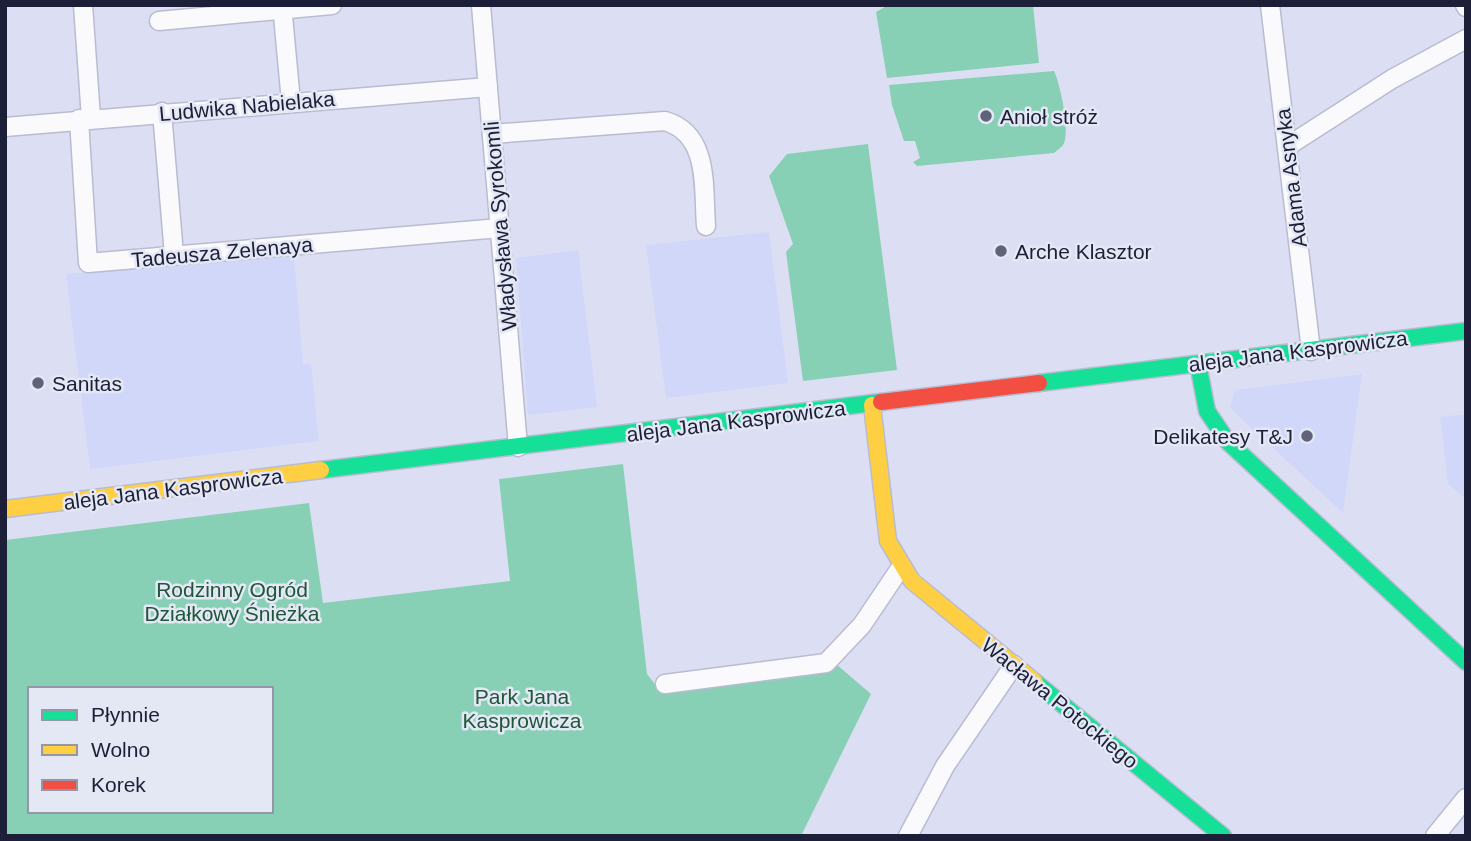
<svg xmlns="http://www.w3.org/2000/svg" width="1471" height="841" viewBox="0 0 1471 841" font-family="Helvetica,sans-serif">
  <rect width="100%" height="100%" fill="#dcdff4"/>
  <g fill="#d1d7f8">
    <polygon points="769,232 788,383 666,398 646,245"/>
    <polygon points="578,250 597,407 528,415 516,258"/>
    <polygon points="294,256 303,364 311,364 319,441 90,469 66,274"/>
    <polygon points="1362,374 1343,513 1230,408 1235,390"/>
    <polygon points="1466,414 1466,499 1448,484 1440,417"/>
  </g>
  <g fill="#88d0b5" fill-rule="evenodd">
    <polygon points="888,5 1033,5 1039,63 887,78 876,12"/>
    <path d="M1054 71C1060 83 1071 133 1063 145 1061 148 1057 150 1054 153L917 166 913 162 920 158 915 141H904L892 105 889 85Z"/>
    <polygon points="868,144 897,370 803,381 786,252 793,244 769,176 787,154"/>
    <path d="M623 464 647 674 662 693 811 671 836 664 871 694 801 836H5V540L309 503 323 603 510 581 499 479ZM30 689H271V811H30Z"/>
  </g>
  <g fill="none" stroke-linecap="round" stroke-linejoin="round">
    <defs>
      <g id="street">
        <polyline points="83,5 91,118"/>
        <polyline points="282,5 291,102"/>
        <polyline points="481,5 518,447"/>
        <polyline points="1270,5 1311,351"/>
        <polyline points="1465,5 1466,7"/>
        <polyline points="159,21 332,5"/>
        <polyline points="162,112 174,255"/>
        <polyline points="79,119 88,263 500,228"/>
        <polyline points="5,127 488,87"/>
        <path d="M492 134 665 121C710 134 703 188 706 226"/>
        <polyline points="1288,146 1392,79 1466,39"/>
        <polyline points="665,684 826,663 862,625 901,567"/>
        <polyline points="908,836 945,766 1014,665"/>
        <polyline points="1435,836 1466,798"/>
      </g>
      <g id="fast">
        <polyline points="1198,364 1207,411 1228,442 1466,662"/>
        <polyline points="1039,383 1466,331"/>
        <polyline points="321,470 881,402"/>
        <polyline points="1035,682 1223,836"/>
      </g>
      <g id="slow">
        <polyline points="872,405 888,541 912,581 1035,682"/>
        <polyline points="5,509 321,470"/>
      </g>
      <polyline id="jam" points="881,402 1039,383"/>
    </defs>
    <use href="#street" stroke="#b9bcd1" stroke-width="21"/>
    <use href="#fast" stroke="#b9bcd1" stroke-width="19"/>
    <use href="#slow" stroke="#b9bcd1" stroke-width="19"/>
    <use href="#jam" stroke="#b9bcd1" stroke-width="19"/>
    <use href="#street" stroke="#fafafd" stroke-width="18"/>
    <use href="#fast" stroke="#16e098" stroke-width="16"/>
    <use href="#slow" stroke="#ffcf43" stroke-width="16"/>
    <use href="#jam" stroke="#f24e42" stroke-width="16"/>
  </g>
  <g fill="#5f6279" stroke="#e4e7f4" stroke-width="2.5">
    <circle cx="986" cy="116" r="7"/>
    <circle cx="1001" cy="251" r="7"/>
    <circle cx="38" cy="383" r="7"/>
    <circle cx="1307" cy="436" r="7"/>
  </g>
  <g text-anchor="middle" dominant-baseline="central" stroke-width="5" stroke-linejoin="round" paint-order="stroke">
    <g font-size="21" fill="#1c1f37" stroke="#e4e7f4">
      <text transform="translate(247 106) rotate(-5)">Ludwika Nabielaka</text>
      <text transform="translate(1291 178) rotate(-97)">Adama Asnyka</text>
      <text transform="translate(500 226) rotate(-95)">Władysława Syrokomli</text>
      <text transform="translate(222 252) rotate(-5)">Tadeusza Zelenaya</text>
      <text transform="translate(1298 351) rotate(-7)">aleja Jana Kasprowicza</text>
      <text transform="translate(736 421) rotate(-7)">aleja Jana Kasprowicza</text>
      <text transform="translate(173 489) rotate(-7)">aleja Jana Kasprowicza</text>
      <text transform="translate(1060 703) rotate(39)">Wacława Potockiego</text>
    </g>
    <g font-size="21" fill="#1c1f37" stroke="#e4e7f4" text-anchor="start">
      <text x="1000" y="116">Anioł stróż</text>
      <text x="1015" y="251">Arche Klasztor</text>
      <text x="52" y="383">Sanitas</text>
      <text x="1293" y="436" text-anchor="end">Delikatesy T&amp;J</text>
    </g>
    <g font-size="21" fill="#1e5738" stroke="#e4e7f4">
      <text x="232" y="589">Rodzinny Ogród<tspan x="232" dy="24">Działkowy Śnieżka</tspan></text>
      <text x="522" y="696">Park Jana<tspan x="522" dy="24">Kasprowicza</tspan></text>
    </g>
  </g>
  <rect width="1471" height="841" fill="none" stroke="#1c1f37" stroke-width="14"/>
  <rect x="28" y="687" width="245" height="126" fill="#e4e7f4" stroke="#9497a8" stroke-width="2"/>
  <rect x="42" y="710" width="35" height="10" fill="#16e098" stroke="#9497a8" stroke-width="2"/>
  <text x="91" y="722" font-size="21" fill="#1c1f37">Płynnie</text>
  <rect x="42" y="745" width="35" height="10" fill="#ffcf43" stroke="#9497a8" stroke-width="2"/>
  <text x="91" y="757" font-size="21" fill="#1c1f37">Wolno</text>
  <rect x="42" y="780" width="35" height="10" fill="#f24e42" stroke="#9497a8" stroke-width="2"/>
  <text x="91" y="792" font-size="21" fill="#1c1f37">Korek</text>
</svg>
